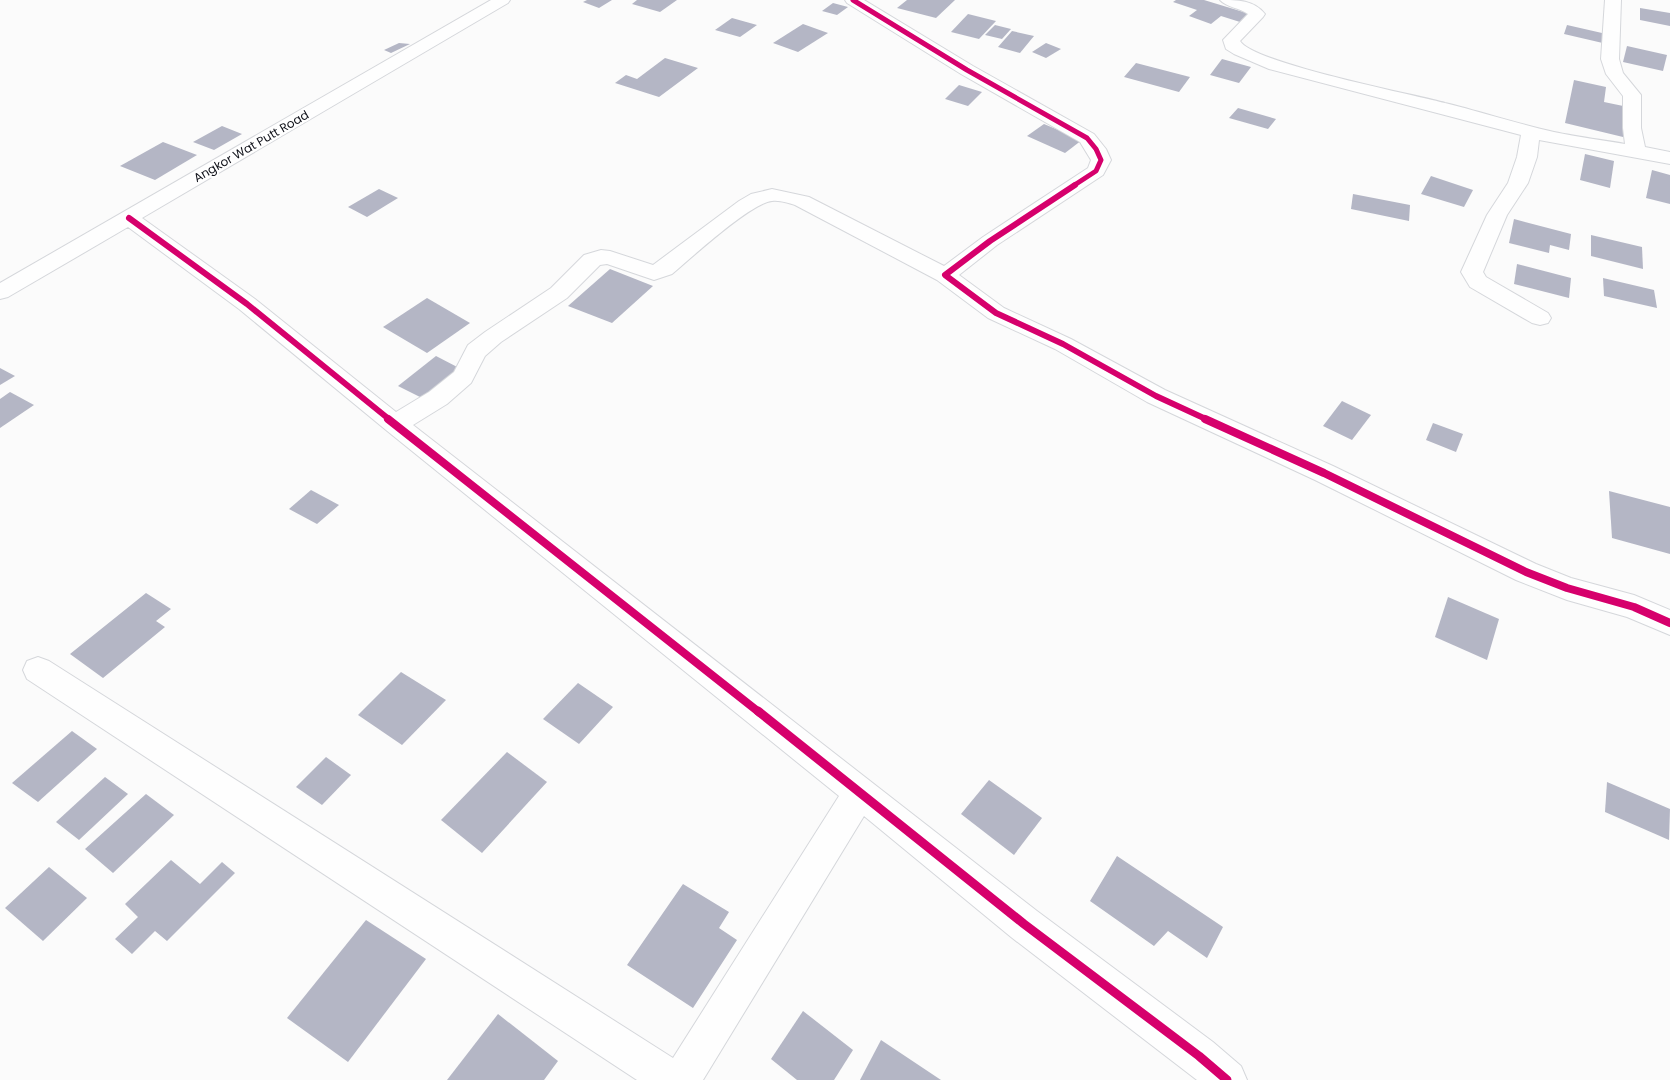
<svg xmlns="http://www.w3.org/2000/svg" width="1670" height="1080" viewBox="0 0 1670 1080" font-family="Poppins,sans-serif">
  <rect width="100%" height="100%" fill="#fbfbfb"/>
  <g fill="#b4b6c5">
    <polygon points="587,0 612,0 599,8 583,2"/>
    <polygon points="637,0 677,0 660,12 632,4"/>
    <polygon points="907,0 955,0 936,18 897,8"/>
    <polygon points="1176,0 1204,0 1250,14 1240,22 1221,16 1211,24 1189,16 1197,10 1173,2"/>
    <polygon points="833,3 848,7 837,15 822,11"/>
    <polygon points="1640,8 1670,13 1670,26 1640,20"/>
    <polygon points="968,14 996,21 979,39 951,32"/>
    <polygon points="732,18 757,25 740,37 715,30"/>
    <polygon points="803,24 828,33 798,52 773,43"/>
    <polygon points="995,25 1011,29 1002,39 985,35"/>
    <polygon points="1567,25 1602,33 1607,44 1564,34"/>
    <polygon points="1012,31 1034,36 1020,53 998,47"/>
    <polygon points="399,43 410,44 391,53 384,50"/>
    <polygon points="1046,43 1061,49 1046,58 1032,52"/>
    <polygon points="1627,46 1667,55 1663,71 1623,62"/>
    <polygon points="665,58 698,68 659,97 615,83 626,75 637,79"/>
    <polygon points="1222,59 1251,67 1239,83 1210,75"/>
    <polygon points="1136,63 1190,77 1179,92 1124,77"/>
    <polygon points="1574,80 1606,87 1604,102 1628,107 1623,137 1565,123"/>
    <polygon points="959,85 982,92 968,106 945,99"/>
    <polygon points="1238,108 1276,119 1268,129 1229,118"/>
    <polygon points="1044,124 1082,140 1065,153 1027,136"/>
    <polygon points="222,126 242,134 214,150 193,142"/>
    <polygon points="163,142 197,155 155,180 120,166"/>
    <polygon points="1585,154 1614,161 1610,188 1580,180"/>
    <polygon points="1652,170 1670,175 1670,204 1646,198"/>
    <polygon points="1431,176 1473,190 1464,207 1421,194"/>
    <polygon points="379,189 398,198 367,217 348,207"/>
    <polygon points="1353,194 1410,205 1409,221 1351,209"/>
    <polygon points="1514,219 1571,234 1569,250 1550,245 1549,253 1509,243"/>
    <polygon points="1591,235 1642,247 1643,269 1591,256"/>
    <polygon points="1517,264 1571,278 1569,298 1514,284"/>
    <polygon points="610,269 653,286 612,323 568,306"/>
    <polygon points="1603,278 1654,290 1657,308 1604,296"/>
    <polygon points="427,298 470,323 427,353 383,327"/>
    <polygon points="436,356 463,370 426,400 398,386"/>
    <polygon points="0,368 15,376 0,385"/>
    <polygon points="10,392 34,405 0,428 0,399"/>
    <polygon points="1342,401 1371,415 1352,440 1323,426"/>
    <polygon points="1433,423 1463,434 1456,452 1426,440"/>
    <polygon points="311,490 339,505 317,524 289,509"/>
    <polygon points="1609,491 1670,507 1670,554 1612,538"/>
    <polygon points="146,593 171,609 156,621 165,627 103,678 70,654"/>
    <polygon points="1448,597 1499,619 1487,660 1435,637"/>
    <polygon points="401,672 446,700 402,745 358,715"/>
    <polygon points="578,683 613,707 579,744 543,719"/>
    <polygon points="72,731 97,749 38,802 12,783"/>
    <polygon points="507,752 547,782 482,853 441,820"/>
    <polygon points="326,757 351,775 322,805 296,787"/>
    <polygon points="105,777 128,794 79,840 56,822"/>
    <polygon points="989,780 1042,818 1014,855 961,814"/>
    <polygon points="1607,782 1670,809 1669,840 1605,812"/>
    <polygon points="146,794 174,815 113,873 85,849"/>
    <polygon points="1117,856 1223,927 1207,958 1168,931 1154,946 1090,901"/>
    <polygon points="171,860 200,884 222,862 235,873 167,941 155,931 132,954 115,939 138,917 125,904"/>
    <polygon points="49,867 87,898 43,941 5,908"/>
    <polygon points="683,884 729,912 719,928 737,940 693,1008 627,965"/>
    <polygon points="366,920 426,959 348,1062 287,1018"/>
    <polygon points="803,1011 853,1050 834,1080 797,1080 771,1059"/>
    <polygon points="498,1014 558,1061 544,1080 447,1080"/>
    <polygon points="881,1040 941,1080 860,1080"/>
  </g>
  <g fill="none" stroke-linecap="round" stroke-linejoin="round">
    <defs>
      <g id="street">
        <path d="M491 0H510L508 3 142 218 255 299 396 412 429 392 454 372 468 345 485 332 551 288 584 255 601 250 610 251 653 265 739 201 751 194 772 189 809 197 944 266 983 237 1088 168 1091 160 1080 142 961 74 847 3 845 0H864L973 66 1094 134 1106 149 1111 160 1103 175 997 245 959 275 1004 308 1071 339 1165 390 1333 466 1536 564 1571 578 1634 595 1670 610V635L1627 617 1567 600 1516 580 1315 480 1147 402 1055 349 988 318 937 280 795 205C788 203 780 200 772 201 751 203 691 258 672 274L654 280 607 264 600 265 567 298 501 342 485 356 471 383 447 404 413 425 1037 911 1213 1042 1241 1066 1247 1080H1197L1011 937 864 816 703 1080H637L27 679 23 670 27 661 38 657 49 661 673 1058 839 796 386 430 239 309 128 227 8 297 0 299V283Z"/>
        <path d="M1220 0C1238 0 1254 0 1265 14L1263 17 1240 41C1253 63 1412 94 1445 103 1482 112 1518 124 1554 132 1578 137 1602 140 1625 144L1623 128V96L1606 74 1601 59 1605 0H1621L1619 59 1623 73 1641 95V128L1645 147 1670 152V164L1539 140 1537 157 1528 183 1507 215 1483 272 1486 277 1548 313 1551 318 1548 323 1540 325 1532 323 1470 287 1461 272 1487 215 1508 183 1517 157 1521 135 1269 69 1234 54 1226 49 1223 40 1248 14C1240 8 1226 7 1220 0Z"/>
      </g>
    </defs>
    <use href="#street" stroke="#d5d7db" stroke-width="2"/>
    <use href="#street" fill="#fefefe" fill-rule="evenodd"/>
    <defs>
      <polyline id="cycleway-far3" points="853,0 967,70 1087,138 1096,149 1101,160 1096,171 1073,186"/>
      <g id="cycleway-far2">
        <polyline points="1075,185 990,241 945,275 996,313 1063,344 1156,396 1208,420"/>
        <polyline points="129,218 247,304 390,420"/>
      </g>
      <g id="cycleway-far1">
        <polyline points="388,419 760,713"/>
        <polyline points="1205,419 1324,473 1526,572 1567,588 1634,607 1670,623"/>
      </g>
      <polyline id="cycleway" points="758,711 1024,924 1199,1056 1227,1080"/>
    </defs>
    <use href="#cycleway-far3" stroke="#fff" stroke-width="7"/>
    <use href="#cycleway-far2" stroke="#fff" stroke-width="9"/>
    <use href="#cycleway-far1" stroke="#fff" stroke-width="11"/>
    <use href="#cycleway" stroke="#fff" stroke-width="12"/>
    <use href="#cycleway-far3" stroke="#d6006c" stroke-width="5"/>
    <use href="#cycleway-far2" stroke="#d6006c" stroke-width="6"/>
    <use href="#cycleway-far1" stroke="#d6006c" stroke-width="8"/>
    <use href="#cycleway" stroke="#d6006c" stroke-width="9"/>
  </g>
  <g text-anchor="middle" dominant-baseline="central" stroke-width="4" stroke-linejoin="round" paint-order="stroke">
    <g font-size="12" fill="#0d0f17" stroke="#fff">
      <text transform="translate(251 146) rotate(-30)">Angkor Wat Putt Road</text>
    </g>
  </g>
</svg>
